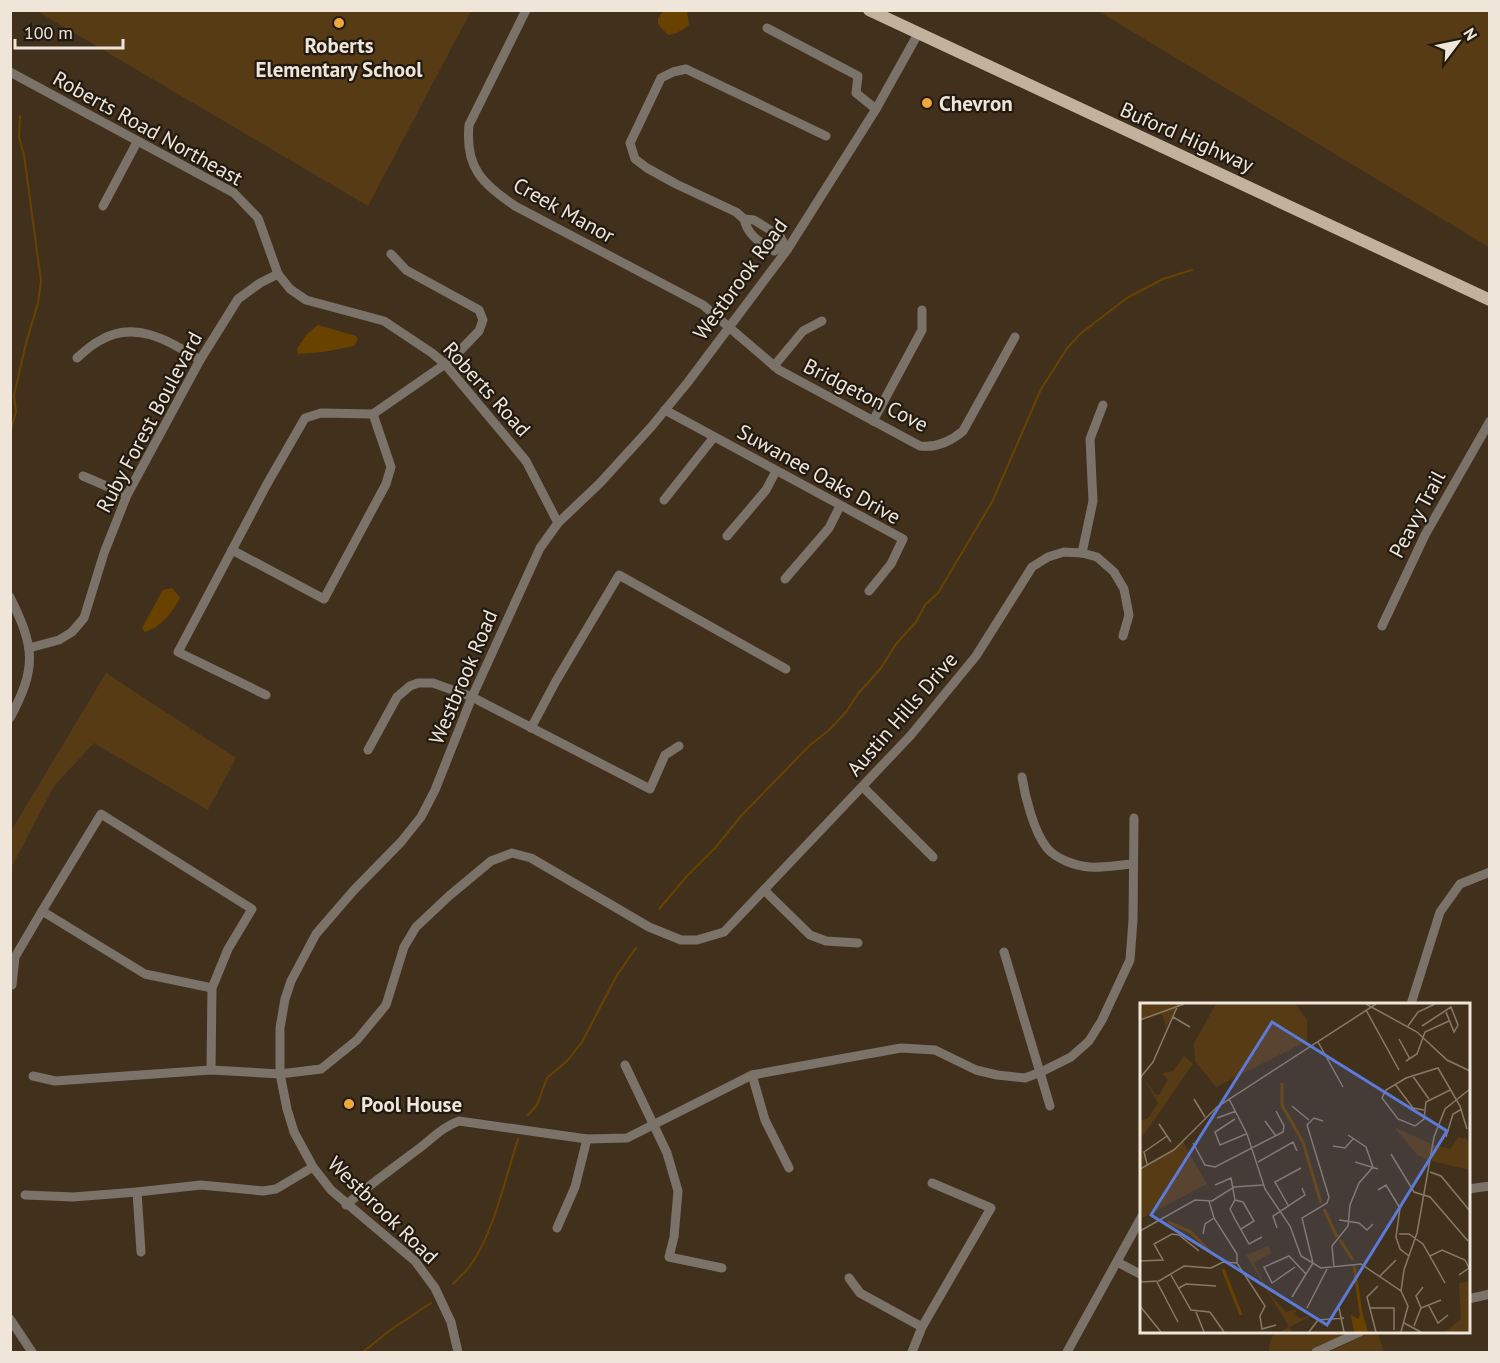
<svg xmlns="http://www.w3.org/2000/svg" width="1500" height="1363" viewBox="0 0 1500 1363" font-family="'PT Sans',sans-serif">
  <rect width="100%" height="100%" fill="#41311c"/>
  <g fill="#573b15">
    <polygon points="37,11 471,10 471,11 368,206"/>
    <polygon points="1098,11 1489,11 1489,247 1464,232"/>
    <polygon points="106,673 236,758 208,810 94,743 54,786 11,868 11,831"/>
    <polygon points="1274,1332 1351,1332 1310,1352 1270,1352 1269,1346"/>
    <polygon points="1371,1332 1378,1332 1384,1352 1329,1352"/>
  </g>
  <g fill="#6a4200">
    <polygon points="664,10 687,11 689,25 677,33 668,35 658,24 658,18"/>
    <polygon points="318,325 356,336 358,339 354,346 323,352 298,354 297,349 307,334"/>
    <path d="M172 588 180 598C171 614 162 626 145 632L142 628 163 590Z"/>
  </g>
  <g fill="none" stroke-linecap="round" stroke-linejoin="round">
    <g stroke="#6a4200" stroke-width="2">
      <polyline points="10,433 16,412 14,395 26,343 38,303 41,281 24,155 19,137 20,116"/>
      <polyline points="659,909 687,876 716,847 741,816 810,745 828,731 846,712 857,695 881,668 896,644 916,622 925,605 938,593 992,502 1041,389 1068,347 1080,334 1127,298 1163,279 1192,270"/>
      <polyline points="528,1115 537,1105 547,1078 567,1061 582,1042 617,975 636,948"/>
      <path d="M453 1284C459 1277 467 1271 472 1263 494 1231 506 1176 518 1139"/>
      <polyline points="363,1352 389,1331 431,1303"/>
    </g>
    <g stroke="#7b7369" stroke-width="9">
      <path d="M526 10 469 125C465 168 482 183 515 206L703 305 779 370 920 446C937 448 950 442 963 431L1015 337"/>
      <polyline points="767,28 858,76 856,93 876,109"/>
      <polyline points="10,72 234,193 258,218 278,274 290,289 306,300 384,321 432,353 445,364 526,461 558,523"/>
      <polyline points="103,206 137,142"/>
      <path d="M744 219C748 236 760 242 774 251L783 246"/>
      <polyline points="787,250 780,236 754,220 744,219 736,212 676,184 647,168 635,159 630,143 661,78 673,72 686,69 826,136"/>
      <path d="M77 358C84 352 91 345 99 341 135 319 169 341 200 360"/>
      <polyline points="774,366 803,331 822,321"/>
      <polyline points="665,410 903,539 891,564 869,591"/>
      <polyline points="873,421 922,330 922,310"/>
      <polyline points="83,476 127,495"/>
      <polyline points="664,500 714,437"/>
      <polyline points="727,536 766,490 776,471"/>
      <polyline points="232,550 324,599 386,484 391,467 373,414"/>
      <polyline points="1082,553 1093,501 1090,439 1103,405"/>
      <polyline points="785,579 829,528 840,506"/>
      <path d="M10 597C35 648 37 667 10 718"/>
      <polyline points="1382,626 1425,535 1490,421"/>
      <polyline points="29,648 59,640 72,632 84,618 104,553 127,495 200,360 238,299 260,283 278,274"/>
      <polyline points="266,695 178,652 267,484 305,418 321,413 373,414 451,360 479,331 483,320 479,310 406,270 391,254"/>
      <polyline points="531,728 556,681 619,575 786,669"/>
      <polyline points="368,750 397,697 410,686 418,683 433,683 472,697 650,789 665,755 679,746"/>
      <path d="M1022 777C1025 797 1034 832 1047 848 1056 859 1076 866 1089 867 1103 868 1118 865 1132 864"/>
      <polyline points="863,787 933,857"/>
      <polyline points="764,890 810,935 826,941 858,943"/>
      <polyline points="1004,952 1050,1106"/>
      <polyline points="12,985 15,957 42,911"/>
      <polyline points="212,988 145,974 42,911 101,814 252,909 228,949 212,988 211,1070 280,1074 321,1069 357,1040 386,1005 404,947 416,927 449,896 491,861 512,853 531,858 649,927 681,940 697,940 724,932 911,735 976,656 1032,567 1048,557 1064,552 1082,553 1097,557 1114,572 1124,589 1129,615 1123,636"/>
      <polyline points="1411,1004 1440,912 1460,884 1490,872"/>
      <polyline points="625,1065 667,1153 678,1191 674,1237 669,1257 722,1268"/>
      <polyline points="752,1075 765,1120 789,1168"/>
      <polyline points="33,1076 55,1081 211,1070"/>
      <polyline points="1468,1189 1490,1186"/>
      <polyline points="137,1192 141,1252"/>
      <polyline points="25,1195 73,1197 137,1192 201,1185 263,1191 276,1189 313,1167"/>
      <path d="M346 1205C369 1185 393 1168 417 1150 432 1139 442 1127 459 1121L587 1139 627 1138 752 1075 901 1048 935 1050 976 1070 997 1075 1025 1078 1041 1072 1071 1057 1089 1041 1102 1020 1130 960 1133 920 1134 818"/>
      <polyline points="557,1228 575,1187 587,1139"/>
      <polyline points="1117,1262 1142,1275"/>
      <polyline points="849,1278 860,1293 922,1327"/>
      <polyline points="1468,1299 1490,1294"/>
      <polyline points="10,1319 32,1352"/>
      <polyline points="458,1352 451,1322 435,1288 415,1261 331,1190 313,1167 294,1132 287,1109 280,1074 280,1028 285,999 291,981 316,934 354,890 401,842 421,817 435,790 472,697 540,548 558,523 600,483 652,426 688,382 787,250 876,109 919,32"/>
      <polyline points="912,1352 922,1327 991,1208 932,1183"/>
      <polyline points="1067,1352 1142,1216"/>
      <polyline points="1316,1352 1360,1332"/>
    </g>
    <polyline stroke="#c2b19d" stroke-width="12" points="869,10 1490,300"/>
  </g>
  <g fill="#efa73e" stroke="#221a11" stroke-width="2">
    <circle cx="339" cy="23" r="6"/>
    <circle cx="927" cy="103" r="6"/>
    <circle cx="349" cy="1104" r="6"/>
  </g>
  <g text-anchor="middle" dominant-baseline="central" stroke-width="4.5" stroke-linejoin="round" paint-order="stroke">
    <g font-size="21" font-weight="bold" fill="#efe5d9" stroke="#221a11" text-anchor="start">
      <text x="339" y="45" text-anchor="middle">Roberts<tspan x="339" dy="24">Elementary School</tspan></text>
      <text x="939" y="103">Chevron</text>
      <text x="361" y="1104">Pool House</text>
    </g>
    <g font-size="21" fill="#efe5d9" stroke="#221a11">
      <text transform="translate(148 128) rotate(29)">Roberts Road Northeast</text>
      <text transform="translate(1187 137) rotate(24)">Buford Highway</text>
      <text transform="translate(564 210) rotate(29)">Creek Manor</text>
      <text transform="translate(740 279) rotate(-54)">Westbrook Road</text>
      <text transform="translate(487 389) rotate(48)">Roberts Road</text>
      <text transform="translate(866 395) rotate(27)">Bridgeton Cove</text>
      <text transform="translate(149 422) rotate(-62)">Ruby Forest Boulevard</text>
      <text transform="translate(819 474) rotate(29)">Suwanee Oaks Drive</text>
      <text transform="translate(1417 514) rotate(-62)">Peavy Trail</text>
      <text transform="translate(463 677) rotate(-67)">Westbrook Road</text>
      <text transform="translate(902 714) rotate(-49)">Austin Hills Drive</text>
      <text transform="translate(383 1210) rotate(44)">Westbrook Road</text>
    </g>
  </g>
  <g transform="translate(1140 1003)">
    <rect width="330" height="330" fill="#41311c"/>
    <path d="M0 1H40L26 24 22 11 0 16ZM76 1H155L167 17V38L76 84 55 58 54 40ZM44 53 53 61 2 134 4 160 0 164V118L8 115 18 100 3 74 16 92H19L28 77 22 70 33 68ZM254 124 292 141 290 158 277 152ZM318 134 327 136 330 142V167L292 158 293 142 310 146ZM43 139 67 181 0 216V166ZM128 243 132 250 114 260 130 291 146 309 157 306 155 311 159 315 173 312 150 324 152 329H140L149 324 106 252ZM330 278V329H305L321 316 319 280Z" fill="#573b15"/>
    <path d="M222 308 228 329H214L211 312 218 316Z" fill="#6a4200"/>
    <path fill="none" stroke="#6a4200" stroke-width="3" d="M142 80V102L163 139 181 200M184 206 197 234M28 219 51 229 72 251M200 237 213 257M214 262 221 311M83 266 101 312"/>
    <path fill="none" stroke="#877968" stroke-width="1.5" d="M226 1 277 29 307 57 330 68M226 7 259 67M33 14 50 24M0 17 44 1M268 23 278 9 295 1M282 23 311 4 318 22 314 29 306 9M259 36 270 56M178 39 203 84M266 58 277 51 285 29 309 18M272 72 289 96M0 75 13 59 38 2M255 81 273 105 284 107M310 87 286 99 284 116 275 123 258 116 242 95 246 87 266 75 298 65 320 103 327 126M54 96 65 114M89 96 107 131 125 186 150 223 161 253 181 265 221 261 261 288 268 303 261 329M152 103 169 117M77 115 96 108M95 116 75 129 80 142 106 131M125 118 136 133M19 121 31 139M306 134 313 111 322 106M53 140 65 162 75 164 143 129 144 123 136 108M193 143 205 145 213 136M251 151 274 189 290 194 328 238M118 159 153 139 157 148M215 159 238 166M7 161 4 149 27 133M0 166 34 147 77 104 236 1M290 169 301 173 330 208M75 182 91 175 95 197 90 206 95 216 109 241 122 234M238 187 246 182 260 205 256 234 260 246 269 253M95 197 103 199 114 218 101 226M69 198 74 215 97 251V260M148 202 135 179 161 165M199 217 219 220 227 227 233 221M137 225 133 213 165 192 162 185M0 228 55 197 72 198 94 184 123 182M63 231 65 221 74 215M259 231H269L283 241 305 280M290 253 302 247 325 257 329 265 319 272M0 258 23 257 14 241 32 231 39 232 59 248M155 264 132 280 124 264 149 253 166 271 173 260 162 215 187 200 189 194 167 122 174 115 183 118M194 264 192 243 208 223 210 202 219 180 233 164 226 144 208 132M31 272 51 307 70 309M240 273 256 257M0 279 19 278 44 263 71 265 83 259 97 260 125 303 120 313 122 326 136 322M17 279 38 319M39 285 46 281 76 283M261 288 264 267 277 230 294 134 305 106 330 86M152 294 166 271M0 303 21 329M289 303 298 320 308 312M167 305 187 266M199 305 204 329M230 305H254V327M281 305 276 293 283 284M56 309 64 329M70 309 84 329M264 320 281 329M274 323 281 305 301 297M169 329 178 317 204 315M236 329 227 294 238 283"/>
    <path fill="#5c7bd8" fill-opacity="0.15" stroke="#5c7bd8" stroke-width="3" d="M132 19 307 128 187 322 11 212Z"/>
    <rect width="330" height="330" fill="none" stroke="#efe5d9" stroke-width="3"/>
  </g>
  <rect width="1500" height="1363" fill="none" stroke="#efe5d9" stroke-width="24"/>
  <g transform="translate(1458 42) rotate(58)" stroke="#221a11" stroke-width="4.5" paint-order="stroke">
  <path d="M0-4.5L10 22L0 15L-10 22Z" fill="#efe5d9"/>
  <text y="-9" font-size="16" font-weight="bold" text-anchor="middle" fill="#efe5d9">N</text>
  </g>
  <path d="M15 39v9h108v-9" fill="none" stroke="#efe5d9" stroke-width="3"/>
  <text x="24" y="39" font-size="18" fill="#efe5d9" stroke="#221a11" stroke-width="4.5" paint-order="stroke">100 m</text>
</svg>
